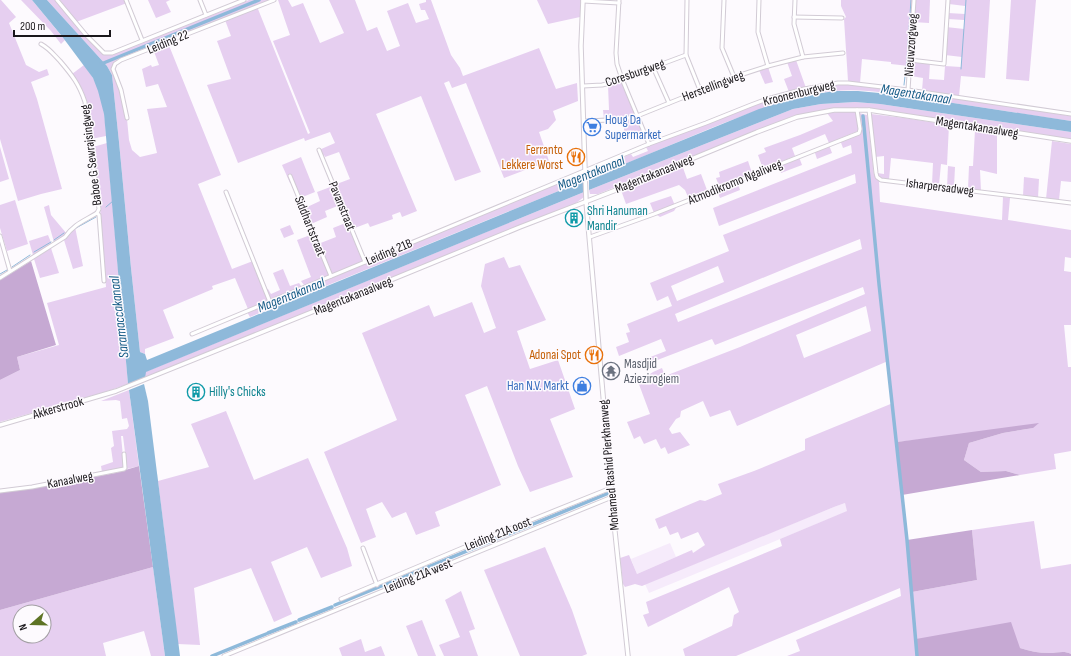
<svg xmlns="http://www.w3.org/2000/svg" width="1071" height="656" viewBox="0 0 1071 656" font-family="'Sofia Sans Condensed',sans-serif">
  <rect width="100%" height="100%" fill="#fdfafe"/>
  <g fill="#f6ebfb">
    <polygon points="845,503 848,511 649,593 645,584 834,507"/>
    <polygon points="670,543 676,557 637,574 631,559"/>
  </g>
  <g fill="#e6cff0" fill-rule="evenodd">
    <polygon points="0,0 1,0 16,17 9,23 26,65 39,72 47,69 49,75 31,82 37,99 62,189 41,194 18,201 0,139"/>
    <polygon points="21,0 32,0 65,40 61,44 51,31"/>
    <path d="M47 0H56C65 12 96 54 110 55L249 0H271L121 59 112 69 121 90 127 119 129 140 132 150 140 157 157 153 147 109 167 107 158 84 146 87 142 69 151 65 152 67 159 65 153 49 168 43 221 175 198 184 232 269 253 261 268 301H267L248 309 235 278 212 286 213 289 163 310 174 338 145 349V354L140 352 131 268 119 142 112 75 107 66Z"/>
    <polygon points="60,0 125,0 127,3 76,22"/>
    <polygon points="148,0 170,0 166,2 171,12 156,18"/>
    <polygon points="278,0 288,0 292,7 303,3 320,43 344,33 329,0 355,0 367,31 377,27 387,51 400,46 387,11 408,3 416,23 429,19 425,10 421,10 419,4 426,2 426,0 431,0 451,55 460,68 463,76 539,48 556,89 577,83 578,101 553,111 556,120 548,129 539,132 549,161 504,178 466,83 452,88 449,81 444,83 481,172 455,181 421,96 376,114 417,211 402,217 400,212 392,215 393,219 370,227 368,223 352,229 334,185 350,179 339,152 325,157 324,155 322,156 319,150 335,143 330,132 305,141 304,138 238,163 207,85 231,79 217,41 231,36 225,20 256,8 258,9 308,134 310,133 273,41 290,35"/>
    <polygon points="537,0 581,0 580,17 548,24"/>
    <polygon points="841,0 913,0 909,66 891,64 891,62 862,59 860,83 848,81 844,19 846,17 841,6"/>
    <polygon points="915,0 930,0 929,23 913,22"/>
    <polygon points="949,0 990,0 985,78 961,76 959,96 922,91 923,78 911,76 911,63 912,62 930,63 929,79 944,80 945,66 961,67 962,57 945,55 946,27 964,29 964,20 948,19 948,13 965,14 965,6 949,4"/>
    <polygon points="1011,0 1036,0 1029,81 1006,79"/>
    <polygon points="796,60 806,88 789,92 784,79 792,76 787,62"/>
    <path d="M84 65C87 69 90 73 93 78 103 94 105 117 106 136L91 139C89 116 88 92 72 74Z"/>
    <polygon points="768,67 773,82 765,84 759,70"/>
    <polygon points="620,83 622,83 635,112 633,116 618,119 604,119 603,110 609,110 608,85"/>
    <path d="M836 84H846L941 96 1071 116V121C1025 114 979 107 933 100 901 95 866 88 834 91 790 96 750 113 709 129 669 146 629 162 589 179L588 173 591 170 631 154 633 157 648 151 646 147 760 103 807 90Z"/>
    <polygon points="855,102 880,104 1071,132 1071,139 877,110 857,108 834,108 793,116 598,194 590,194 589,190 793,109 821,104"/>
    <polygon points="838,112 855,112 857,113 859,129 858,131 829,143 825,134 792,148 795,156 763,169 758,155 766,152 764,148 800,135 833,121 827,113"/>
    <path d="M859 113 867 115 868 118 874 175 879 181 880 202 1002 220 1003 197 1010 198 1008 220 1071 230V258L1065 257 1064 271 1071 272V325H1064L1068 367H1071V451L1054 454 1056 469 1020 475 1006 471 981 472 964 460 969 443 1003 433 1033 428 897 442 912 592 977 580 972 530 1034 521 1041 569 1071 564V654C1064 650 1057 653 1049 653 1039 653 1029 651 1020 648L916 639 917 656H787L800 651 796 640 901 596 900 588 736 656H685L683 649 732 626 734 615 739 612 729 587 648 627 643 615 649 613 646 602 782 546 780 539 847 511 845 503 834 507 642 586 635 584 625 587 623 584 620 558 629 555 637 574 692 550 693 553 705 545 698 532 681 539 678 532 670 535 666 526 659 529 655 519 700 500 705 501 722 494 718 484 754 471 805 450V439L893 403 888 361 737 426 730 410 710 417 703 401 681 411 680 417 676 419 669 429 672 434 680 432 690 445 668 454 665 447 661 449 656 439 644 444 640 436 634 439 627 422 650 414 637 379 647 376 653 372 662 368 665 376 740 347 865 294 863 287 715 345 712 339 634 369 632 364 666 351 661 339 619 356 616 347 629 342 626 333 630 332 627 324 672 306 668 296 657 301 650 283 729 251 723 235 856 183 855 174 719 226 713 208 852 153 851 145 843 148 840 140 859 133ZM860 239 862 249 678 322 675 314 794 265ZM718 266 724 282 677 301 671 286ZM866 306 871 331 804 358 796 335Z"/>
    <polygon points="871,114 905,118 949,125 947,165 941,164 939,185 932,184 933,163 891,158 889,180 880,178 877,173 884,174 884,156 875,157"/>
    <polygon points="635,118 637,120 643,131 630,136 624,136 624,120"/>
    <polygon points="975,130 997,133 997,174 980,170 981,191 968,189 969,166 973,166"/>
    <polygon points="1052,141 1071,144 1071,182 1061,181 1059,200 1046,199"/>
    <polygon points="107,143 128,384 105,392 0,422 0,380 20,370 17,357 59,345 47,303 106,287 100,208 93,147"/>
    <polygon points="829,145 832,153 817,159 814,150"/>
    <polygon points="0,147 9,179 0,182"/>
    <polygon points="301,157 315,192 300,198 293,181 290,183 282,165"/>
    <polygon points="799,157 802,165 781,173 778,165"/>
    <polygon points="748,161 752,173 719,186 716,178 720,177 719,172"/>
    <polygon points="682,165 687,179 701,174 707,190 688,197 685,190 679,185 626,204 621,190"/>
    <polygon points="948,166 955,167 954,187 947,187"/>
    <polygon points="576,176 583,176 583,181 250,317 247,312"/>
    <polygon points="1024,177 1039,179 1038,198 1023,196"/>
    <polygon points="737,181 740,190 720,198 716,189"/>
    <polygon points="333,186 340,205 325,211 327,217 311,224 305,208 320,201 317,192"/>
    <polygon points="584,192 584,197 576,203 145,378 145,372"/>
    <polygon points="671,196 676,208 674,211 660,217 654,213 650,203"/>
    <polygon points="15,200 28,244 7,251 0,228 0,205"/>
    <polygon points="49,205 51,215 67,234 64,237 54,242 44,207"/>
    <polygon points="348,222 363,261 362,262 336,273 331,273 318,244 336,237 333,228"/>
    <polygon points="290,225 294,234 284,238 280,229"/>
    <polygon points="75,227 83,266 73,269 64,240 67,238"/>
    <polygon points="313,234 329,274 328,276 305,286 304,285 301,281 311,277 297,240"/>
    <polygon points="48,235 52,245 34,255 33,255 29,241"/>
    <polygon points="51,248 59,273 40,278 34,259"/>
    <polygon points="504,257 509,268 520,265 546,320 517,331 530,369 558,360 575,409 550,419 573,477 530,492 518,466 487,386 465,395 501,485 435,512 440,526 416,535 406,512 392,518 382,502 366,509 376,537 361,543 324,452 397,420 362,333 429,305 434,317 472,302 484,333 496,328 481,286 485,264"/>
    <polygon points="283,269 290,286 299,283 302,287 301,288 276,298 271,298 269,297 266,289 268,289 271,294 280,290 273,273"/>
    <polygon points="129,390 139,466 127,469 123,436 121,436 124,467 102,472 101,466 113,462 111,448 114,446 112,431 127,429 129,426 127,418 122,419 120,401 116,400 101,401"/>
    <polygon points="226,411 254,480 308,458 347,548 352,566 321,578 307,547 271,562 292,614 274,622 251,568 194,588 200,645 178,644 158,481 209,467 191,424"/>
    <polygon points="545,547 572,610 587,654 582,656 520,656 484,570"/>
    <path d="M153 567 165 656H151L144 631 103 643 106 656H0V610ZM20 612H44V636H20Z"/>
    <polygon points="461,591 475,629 469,631 478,656 444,656 439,645 460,637 445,600"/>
    <polygon points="422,620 436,656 418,656 406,626"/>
    <polygon points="361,639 365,652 381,646 385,656 342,656 339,648"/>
  </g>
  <g fill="#c6a9d3">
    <polygon points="31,261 56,345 17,357 20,370 0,380 0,280"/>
    <polygon points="1039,423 1033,428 1003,433 969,443 964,460 981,472 1006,471 1020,475 902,495 897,442"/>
    <polygon points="139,466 153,567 0,610 0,492 44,486 115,473"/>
    <polygon points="972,530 977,580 912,592 907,540"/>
    <path d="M1011 622 1020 648C1029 651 1039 653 1049 653 1057 653 1064 650 1071 654V656H917L916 639Z"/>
  </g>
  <g fill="#8eb9da">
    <polygon points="32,0 47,0 107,66 112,75 119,142 131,268 140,352 145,354 147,360 583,181 584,192 146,372 145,378 128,384 104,114 98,91 93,78 61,35"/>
    <polygon points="835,91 858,91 901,95 1071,121 1071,132 880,104 855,102 821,104 793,109 589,190 589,179 634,160 759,109 782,102 808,95"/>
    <polygon points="144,384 148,401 180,656 165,656 129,390"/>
  </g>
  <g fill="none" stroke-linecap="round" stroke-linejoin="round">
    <g stroke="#8eb9da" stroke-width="1">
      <polyline points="961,69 966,0"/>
      <polyline points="904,85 907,59 911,0"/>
      <polyline points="106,207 113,201"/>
      <polyline points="76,228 96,217"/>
      <polyline points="54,240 64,233"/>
      <polyline points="34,252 51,242"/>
      <polyline points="12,267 30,255"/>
      <polyline points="0,274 7,270"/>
    </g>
    <g stroke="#8eb9da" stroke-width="3.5">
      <polyline points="101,64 259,0"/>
      <polyline points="863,116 879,284 907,540 917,656"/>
      <polyline points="335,605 609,493"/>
      <polyline points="299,620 332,607"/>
      <polyline points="268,633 296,622"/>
      <polyline points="212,656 266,634"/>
    </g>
    <defs>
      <g id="minor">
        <polyline points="57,0 86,35 104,53 112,53 244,0"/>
        <polyline points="126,0 142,40"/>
        <polyline points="200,0 206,15"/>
        <polyline points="619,0 616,53 617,64 622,79 649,144"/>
        <polyline points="687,0 686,55 700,90"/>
        <polyline points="724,0 722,48 734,77"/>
        <polyline points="759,0 758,32 768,66"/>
        <polyline points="795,0 794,24 803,57"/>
        <polyline points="583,1 619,3"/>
        <polyline points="794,17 842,18"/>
        <path d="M41 44C50 49 53 54 60 61 72 75 79 84 85 102L99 209 97 213 99 215 104 281"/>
        <polyline points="910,60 944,64 948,0"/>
        <polyline points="653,67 669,103"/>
        <polyline points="583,86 602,85 611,83 686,55"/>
        <polyline points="908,90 914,0"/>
        <polyline points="869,110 876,173 877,177 881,180 1071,203"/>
        <polyline points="127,118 121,90 113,69 115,64 121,60 274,0"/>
        <path d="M584 121C602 120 620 121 637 116L734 77 768 66 803 57 843 53"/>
        <polyline points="319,150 365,262"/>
        <polyline points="290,176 331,276"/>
        <polyline points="226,192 270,302"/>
        <polyline points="0,236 10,271"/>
        <polyline points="590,237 654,214 859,133 860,129 857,110"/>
        <path d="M0 278 65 237C74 224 84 221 97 213"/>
        <polyline points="192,334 649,144 706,123 751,105 767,99 804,89 838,83 848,83 908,90 1071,114"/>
        <polyline points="0,491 32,487 124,469 125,468 124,454"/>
        <polyline points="363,548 377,585"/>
        <polyline points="341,599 479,541 611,488"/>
        <polyline points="224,656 612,497"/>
      </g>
      <g id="tertiary">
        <polyline points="583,0 581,46 586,201 615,532 628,656"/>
        <polyline points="0,425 116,391 359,293 520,227 616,190 757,132 797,117 834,110 869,110 1071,141"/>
      </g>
    </defs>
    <use href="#minor" stroke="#d2cbd5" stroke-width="5"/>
    <use href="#tertiary" stroke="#d2cbd5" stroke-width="5.5"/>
    <use href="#minor" stroke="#fff" stroke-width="3"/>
    <use href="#tertiary" stroke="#fff" stroke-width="3.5"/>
  </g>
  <defs>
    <symbol id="supermarket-ring" viewBox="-11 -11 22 22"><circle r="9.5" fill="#fdfafe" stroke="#3f7fe0" stroke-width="1.5"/><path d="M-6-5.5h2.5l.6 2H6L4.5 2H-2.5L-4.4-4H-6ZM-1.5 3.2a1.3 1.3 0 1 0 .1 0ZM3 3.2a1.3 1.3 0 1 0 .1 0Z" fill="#3f7fe0"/></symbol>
    <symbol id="restaurant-ring" viewBox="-11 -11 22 22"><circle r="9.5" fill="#fdfafe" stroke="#e8710a" stroke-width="1.5"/><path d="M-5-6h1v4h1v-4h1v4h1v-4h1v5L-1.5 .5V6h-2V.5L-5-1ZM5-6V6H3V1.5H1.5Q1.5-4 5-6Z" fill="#e8710a"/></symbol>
    <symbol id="building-ring" viewBox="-11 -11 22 22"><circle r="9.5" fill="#fdfafe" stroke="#0f9aa8" stroke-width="1.5"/><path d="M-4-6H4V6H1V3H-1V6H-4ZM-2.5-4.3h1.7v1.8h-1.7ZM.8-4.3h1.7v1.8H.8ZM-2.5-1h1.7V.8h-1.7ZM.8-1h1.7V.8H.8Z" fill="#0f9aa8"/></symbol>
    <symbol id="temple-ring" viewBox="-11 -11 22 22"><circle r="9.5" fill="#fdfafe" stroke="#6b7280" stroke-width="1.5"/><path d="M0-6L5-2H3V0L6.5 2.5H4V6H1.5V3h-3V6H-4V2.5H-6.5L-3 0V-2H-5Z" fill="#6b7280"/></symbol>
    <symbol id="shop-ring" viewBox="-11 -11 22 22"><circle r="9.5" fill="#fdfafe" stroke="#3f7fe0" stroke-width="1.5"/><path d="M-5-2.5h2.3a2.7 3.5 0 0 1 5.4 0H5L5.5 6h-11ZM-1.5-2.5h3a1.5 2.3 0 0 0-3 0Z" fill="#3f7fe0"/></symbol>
  </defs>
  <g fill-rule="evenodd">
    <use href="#supermarket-ring" x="582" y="117" width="20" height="20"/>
    <use href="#restaurant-ring" x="566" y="147" width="20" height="20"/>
    <use href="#building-ring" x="564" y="208" width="20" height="20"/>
    <use href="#restaurant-ring" x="584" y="345" width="20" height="20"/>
    <use href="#temple-ring" x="601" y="361" width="20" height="20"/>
    <use href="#shop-ring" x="572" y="376" width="20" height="20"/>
    <use href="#building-ring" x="186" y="382" width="20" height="20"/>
  </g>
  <g text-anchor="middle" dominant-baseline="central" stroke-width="3" stroke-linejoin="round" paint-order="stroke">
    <g font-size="13" fill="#1a171b" stroke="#fdfafe">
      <text transform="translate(168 42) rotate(-22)">Leiding 22</text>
      <text transform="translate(911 45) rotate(-86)">Nieuwzorgweg</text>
      <text transform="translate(635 73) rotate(-19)">Coresburgweg</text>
      <text transform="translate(713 86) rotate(-21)">Herstellingweg</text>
      <text transform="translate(799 93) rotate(-14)">Kroonenburgweg</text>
      <text transform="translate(977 127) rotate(9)">Magentakanaalweg</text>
      <text transform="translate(91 155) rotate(-97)">Baboe G Sewrajsingweg</text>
      <text transform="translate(654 174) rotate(-22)">Magentakanaalweg</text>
      <text transform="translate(735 182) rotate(-22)">Atmodikromo Ngaliweg</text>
      <text transform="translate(940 187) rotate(7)">Isharpersadweg</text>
      <text transform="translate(342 206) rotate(68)">Pavanstraat</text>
      <text transform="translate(310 226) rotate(68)">Siddhartstraat</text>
      <text transform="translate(389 252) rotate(-23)">Leiding 21B</text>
      <text transform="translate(353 296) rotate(-22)">Magentakanaalweg</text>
      <text transform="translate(58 408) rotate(-16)">Akkerstrook</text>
      <text transform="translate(609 465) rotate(-95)">Mohamed Rashid Pierkhanweg</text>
      <text transform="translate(70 480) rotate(-11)">Kanaalweg</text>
      <text transform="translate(498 534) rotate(-22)">Leiding 21A oost</text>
      <text transform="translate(418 576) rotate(-22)">Leiding 21A west</text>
    </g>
    <g font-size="13" fill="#366cbe" stroke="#fdfafe" text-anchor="start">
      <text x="605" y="120">Houg Da<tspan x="605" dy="15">Supermarket</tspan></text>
      <text x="569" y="386" text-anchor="end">Han N.V. Markt</text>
    </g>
    <g font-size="13" fill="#c56008" stroke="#fdfafe" text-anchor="end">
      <text x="563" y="150">Ferranto<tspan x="563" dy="15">Lekkere Worst</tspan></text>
      <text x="581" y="355">Adonai Spot</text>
    </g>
    <g font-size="13" fill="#0d838f" stroke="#fdfafe" text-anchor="start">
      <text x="587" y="211">Shri Hanuman<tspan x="587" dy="15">Mandir</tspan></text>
      <text x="209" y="392">Hilly's Chicks</text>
    </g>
    <g font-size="13" fill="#5b616d" stroke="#fdfafe" text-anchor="start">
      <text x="624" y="364">Masdjid<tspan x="624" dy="15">Aziezirogiem</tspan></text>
    </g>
    <g font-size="14" font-style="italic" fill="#155b86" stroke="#fdfafe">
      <text transform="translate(916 94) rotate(9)">Magentakanaal</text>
      <text transform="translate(591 173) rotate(-22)">Magentakanaal</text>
      <text transform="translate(291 295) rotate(-22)">Magentakanaal</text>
      <text transform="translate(119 317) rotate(-97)">Saramaccakanaal</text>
    </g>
  </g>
  <g transform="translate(32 624) rotate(250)"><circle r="19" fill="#fdfafe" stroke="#a29fa3"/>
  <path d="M0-3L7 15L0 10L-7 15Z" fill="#5d7324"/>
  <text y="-6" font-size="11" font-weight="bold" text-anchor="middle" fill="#1a171b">N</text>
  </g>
  <path d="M14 30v6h96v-6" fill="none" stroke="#1a171b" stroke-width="2"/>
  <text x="20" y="30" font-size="12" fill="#1a171b" stroke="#fdfafe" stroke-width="3" paint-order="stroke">200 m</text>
</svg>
